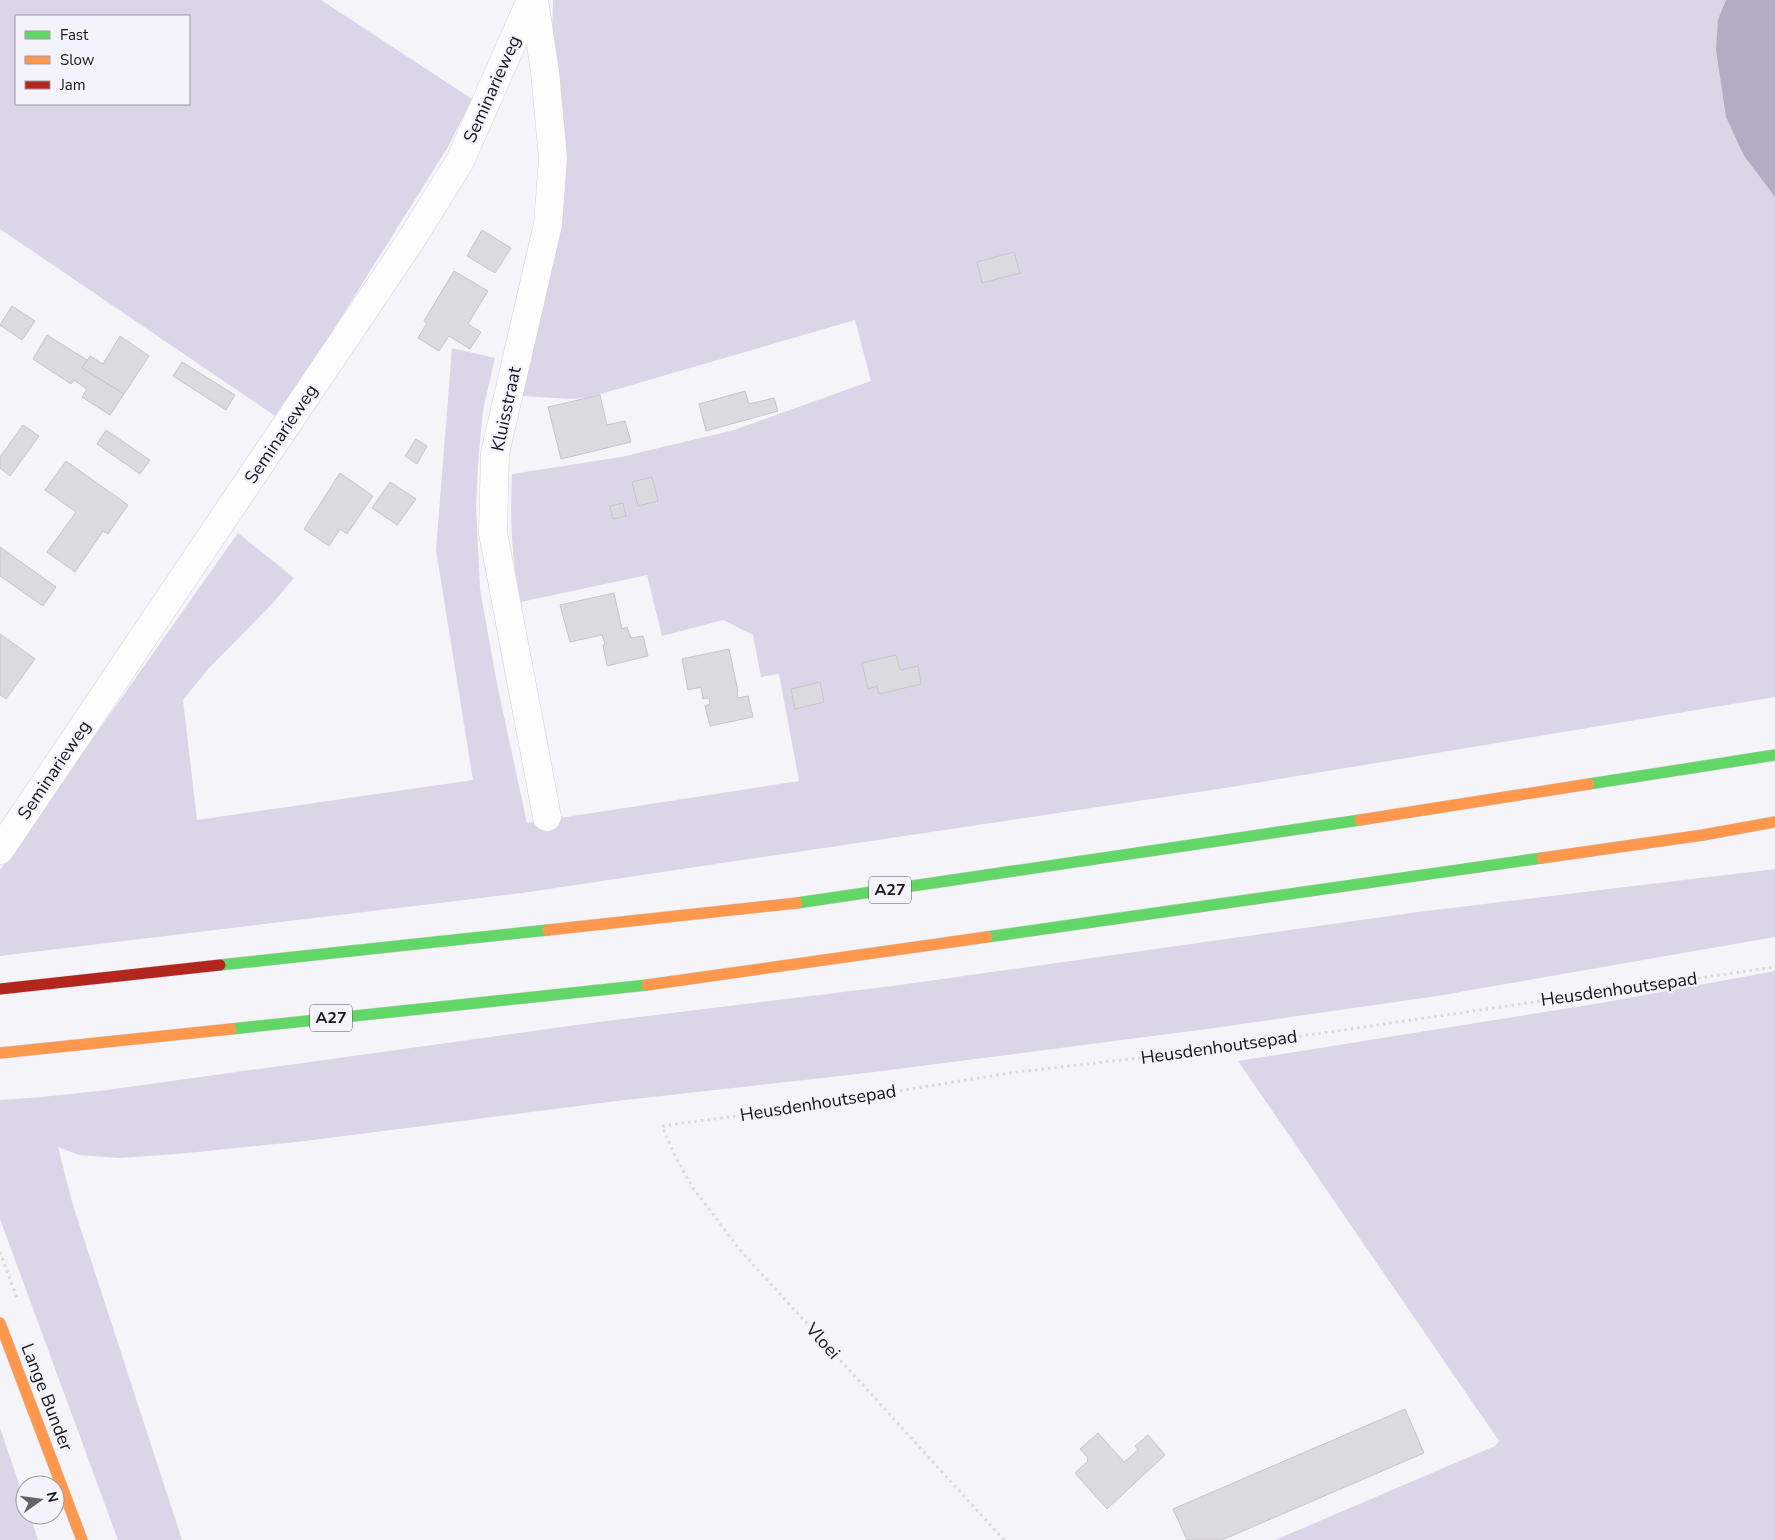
<svg xmlns="http://www.w3.org/2000/svg" width="1775" height="1540" viewBox="0 0 1775 1540" font-family="'Nunito Sans',sans-serif">
  <rect width="100%" height="100%" fill="#f5f4f9"/>
  <g fill="#dad6e7" fill-rule="evenodd">
    <path d="M0 0H321L472 99 448 147 278 418 0 229ZM16 16H189V104H16Z"/>
    <path d="M553 0H1726L1718 19 1744 156 1775 197V697L1225 788 522 893 0 956V870L238 533 294 578 272 604 209 668 183 700 197 820 473 780 436 550 452 348 495 358 483 410 478 464 476 507 480 589 497 684 527 823 799 781 779 674 761 677 753 635 723 620 662 636 647 575 521 602C511 559 510 517 512 474L621 457 734 430 871 381 855 320 587 398 571 399 522 396 554 230 551 75Z"/>
    <polygon points="1775,869 1775,937 1437,996 1207,1029 875,1072 625,1100 305,1141 177,1154 119,1158 79,1155 58,1147 72,1202 182,1540 118,1540 0,1219 0,1100 42,1097 107,1090 598,1022 900,985 1418,912"/>
    <polygon points="1775,971 1775,1540 1275,1540 1495,1446 1499,1441 1238,1061 1601,1003"/>
    <polygon points="0,1428 25,1501 25,1515 30,1515 38,1540 0,1540"/>
  </g>
  <polygon fill="#b2adc3" points="1726,0 1775,0 1775,197 1744,156 1726,117 1716,50 1718,19"/>
  <g fill="#dbdade" stroke="#c6c5c9">
    <polygon points="482,230 511,248 495,273 467,256"/>
    <polygon points="1014,252 1020,273 982,283 977,262"/>
    <polygon points="454,271 488,291 468,324 481,332 470,349 449,336 439,351 418,338 427,323 424,321"/>
    <polygon points="12,306 35,321 22,340 0,325"/>
    <polygon points="47,335 87,360 82,368 124,394 110,415 82,397 87,389 74,380 71,384 33,359"/>
    <polygon points="120,336 149,356 124,394 82,368 90,356 103,364"/>
    <polygon points="182,362 235,395 226,410 173,376"/>
    <polygon points="745,391 749,404 774,398 778,411 706,431 699,404"/>
    <polygon points="600,395 607,425 625,421 631,442 561,459 548,407"/>
    <polygon points="23,425 39,436 10,476 0,468 0,457"/>
    <polygon points="106,430 150,460 140,474 97,444"/>
    <polygon points="416,439 427,446 417,464 405,456"/>
    <polygon points="66,461 128,505 108,534 103,531 75,572 47,552 76,512 45,490"/>
    <polygon points="340,473 373,496 347,534 340,529 329,546 304,529"/>
    <polygon points="652,477 658,501 638,506 632,482"/>
    <polygon points="390,482 416,499 397,525 372,508"/>
    <polygon points="623,503 626,516 613,519 610,506"/>
    <polygon points="0,547 56,587 43,606 0,576"/>
    <polygon points="614,593 622,629 627,627 631,638 643,636 648,656 607,666 603,645 605,644 602,635 570,642 560,605"/>
    <polygon points="0,634 35,659 6,699 0,695"/>
    <polygon points="729,649 738,691 737,692 738,698 748,696 753,717 710,726 705,706 710,704 709,698 703,699 701,687 688,690 682,659"/>
    <polygon points="896,655 900,670 918,666 921,684 879,694 877,686 868,689 862,663"/>
    <polygon points="820,682 824,702 795,709 791,689"/>
    <polygon points="1405,1409 1424,1453 1222,1540 1187,1540 1173,1509"/>
    <polygon points="1098,1433 1124,1462 1138,1450 1135,1446 1148,1435 1165,1455 1107,1509 1075,1473 1088,1461 1087,1459 1088,1458 1080,1449"/>
  </g>
  <g fill="none" stroke-linecap="round" stroke-linejoin="round">
    <defs>
      <g id="street">
        <polyline points="534,0 545,72 553,158 548,224 495,453 493,533 547,817"/>
        <polyline points="0,850 411,240 460,161 531,0"/>
      </g>
      <g id="fast">
        <polyline points="1589,784 1775,755"/>
        <polyline points="797,903 1360,820"/>
        <polyline points="987,937 1542,858"/>
        <polyline points="220,965 548,930"/>
        <polyline points="231,1029 647,985"/>
      </g>
      <g id="slow">
        <polyline points="1360,820 1589,784"/>
        <polyline points="1542,858 1703,835 1775,822"/>
        <polyline points="548,930 797,903"/>
        <polyline points="647,985 987,937"/>
        <polyline points="0,1053 231,1029"/>
        <polyline points="0,1323 82,1540"/>
      </g>
      <polyline id="jam" points="0,989 220,965"/>
    </defs>
    <use href="#street" stroke="#d2d2d5" stroke-width="29"/>
    <use href="#fast" stroke="#d2d2d5" stroke-width="12"/>
    <use href="#slow" stroke="#d2d2d5" stroke-width="12"/>
    <use href="#jam" stroke="#d2d2d5" stroke-width="12"/>
    <g stroke="#d9d9da" stroke-width="3" stroke-dasharray="2.5 4" stroke-linecap="butt">
      <polyline points="0,1252 17,1298"/>
      <polyline points="1004,1540 740,1250 693,1188 676,1158 662,1126 773,1111 1010,1073 1199,1051 1775,967"/>
    </g>
    <use href="#street" stroke="#fefdfe" stroke-width="28"/>
    <use href="#fast" stroke="#63d668" stroke-width="11"/>
    <use href="#slow" stroke="#ff974d" stroke-width="11"/>
    <use href="#jam" stroke="#b3261e" stroke-width="11"/>
  </g>
  <g text-anchor="middle" dominant-baseline="central" stroke-width="4.5" stroke-linejoin="round" paint-order="stroke">
    <g fill="#f4f2fb" stroke="#59585d" stroke-width="1">
      <rect x="869" y="876.5" width="42" height="27" rx="4"/>
      <rect x="310" y="1004.5" width="42" height="27" rx="4"/>
    </g>
    <g font-size="16" font-weight="bold" fill="#161619">
      <text x="890" y="890">A27</text>
      <text x="331" y="1018">A27</text>
    </g>
    <g font-size="18" fill="#161619" stroke="#f4f2fb">
      <text transform="translate(492 89) rotate(-66)">Seminarieweg</text>
      <text transform="translate(506 409) rotate(-78)">Kluisstraat</text>
      <text transform="translate(281 434) rotate(-56)">Seminarieweg</text>
      <text transform="translate(54 770) rotate(-56)">Seminarieweg</text>
      <text transform="translate(1619 989) rotate(-8)">Heusdenhoutsepad</text>
      <text transform="translate(1219 1047) rotate(-8)">Heusdenhoutsepad</text>
      <text transform="translate(818 1103) rotate(-9)">Heusdenhoutsepad</text>
      <text transform="translate(823 1341) rotate(48)">Vloei</text>
      <text transform="translate(47 1397) rotate(69)">Lange Bunder</text>
    </g>
  </g>
  <rect x="15" y="15" width="175" height="90" fill="#f4f2fb" stroke="#9b9aa1"/>
  <rect x="25" y="31" width="25" height="8" fill="#63d668" stroke="#9b9aa1"/>
  <text x="60" y="40" font-size="15" fill="#161619">Fast</text>
  <rect x="25" y="56" width="25" height="8" fill="#ff974d" stroke="#9b9aa1"/>
  <text x="60" y="65" font-size="15" fill="#161619">Slow</text>
  <rect x="25" y="81" width="25" height="8" fill="#b3261e" stroke="#9b9aa1"/>
  <text x="60" y="90" font-size="15" fill="#161619">Jam</text>
  <g transform="translate(40 1500) rotate(76)"><circle r="24" fill="#f4f2fb" stroke="#9b9aa1"/>
  <path d="M0-4L9 19L0 12L-9 19Z" fill="#646467"/>
  <text y="-8" font-size="14" font-weight="bold" text-anchor="middle" fill="#161619">N</text>
  </g>
</svg>
